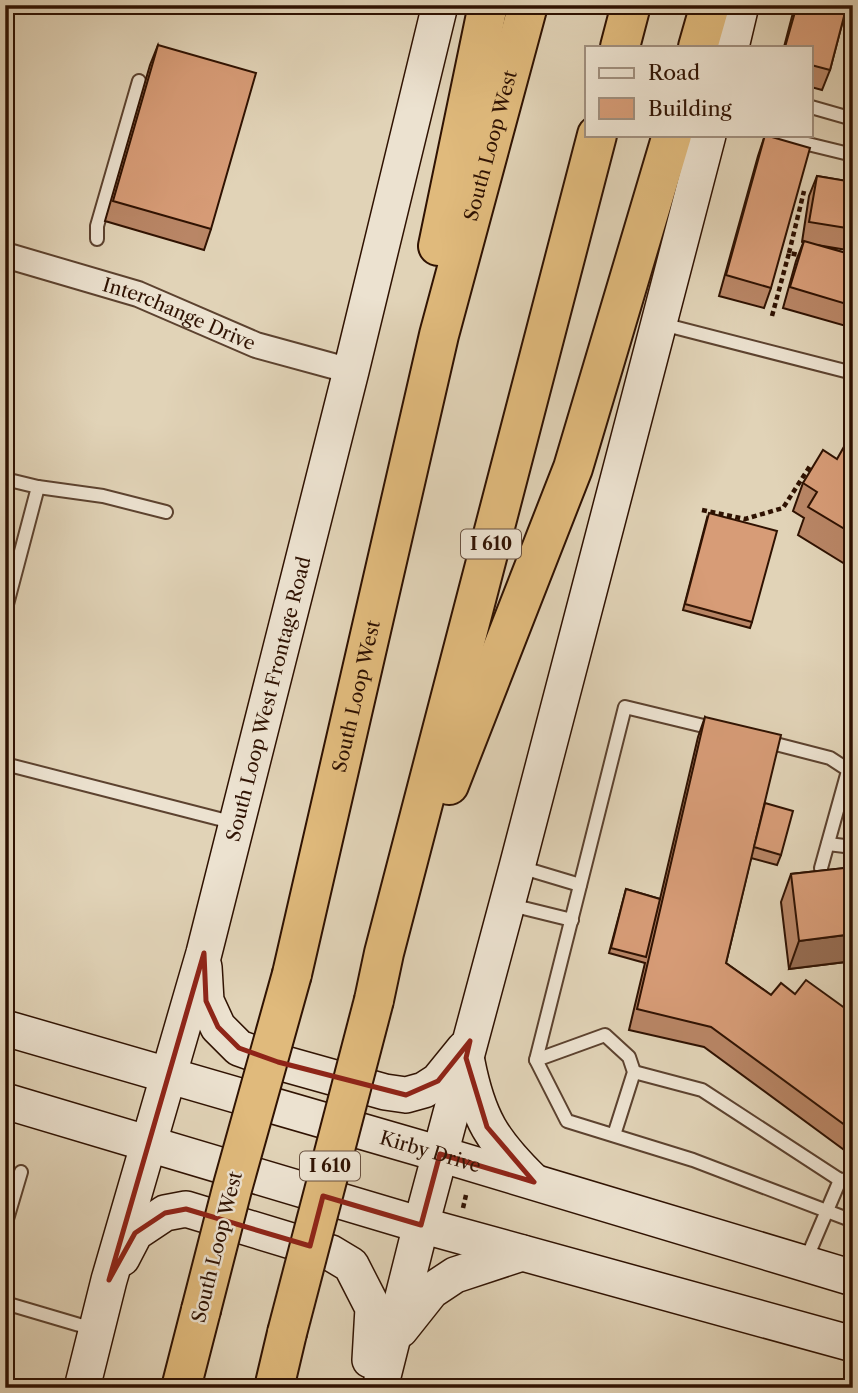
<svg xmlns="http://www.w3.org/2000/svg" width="858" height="1393" viewBox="0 0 858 1393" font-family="'Libre Caslon Text',serif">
  <rect width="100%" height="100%" fill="#e1d3b7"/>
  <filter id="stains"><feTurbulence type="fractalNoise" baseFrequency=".00286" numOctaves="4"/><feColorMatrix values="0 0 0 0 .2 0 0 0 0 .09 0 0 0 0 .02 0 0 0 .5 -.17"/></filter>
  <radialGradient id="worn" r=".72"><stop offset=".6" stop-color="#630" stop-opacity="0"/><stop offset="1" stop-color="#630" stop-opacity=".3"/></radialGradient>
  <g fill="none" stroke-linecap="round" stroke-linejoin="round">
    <defs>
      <g id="lane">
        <polyline points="811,107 853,119"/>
        <polyline points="771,135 853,155"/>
        <polyline points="97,239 97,226 139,81"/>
        <polyline points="662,324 853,373"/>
        <polyline points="5,479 38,487 5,612"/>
        <polyline points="38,487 103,496 166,512"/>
        <polyline points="716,729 625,707 536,1060 567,1121 693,1160 853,1221"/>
        <polyline points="764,741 830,758 853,773"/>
        <polyline points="5,764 235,823"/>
        <polyline points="828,844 853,847"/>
        <polyline points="520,867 580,885"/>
        <polyline points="821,868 848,771"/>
        <polyline points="511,905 572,920"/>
        <polyline points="536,1060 605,1035 629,1057 634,1072 614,1135"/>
        <polyline points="634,1072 702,1090 840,1180 853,1179"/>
        <polyline points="5,1226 21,1172"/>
        <polyline points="806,1260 840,1180"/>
        <polyline points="5,1303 93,1329"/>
      </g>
      <g id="street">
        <path id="s1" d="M5 255 138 294 256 345 351 371"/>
      </g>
      <g id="secondary">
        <polyline points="731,47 741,5"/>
        <polyline points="204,967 206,1001 218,1027 239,1048 278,1062 385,1092 406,1095 424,1090 438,1081 464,1049"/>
        <path id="s2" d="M5 1028 440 1154 853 1278"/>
        <path d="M467 1062C478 1118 492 1141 533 1181"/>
        <polyline points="5,1101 421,1225 853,1344"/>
        <polyline points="122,1258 135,1233 165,1213 186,1209 331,1253 351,1265 373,1308 370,1360"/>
        <polyline points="400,1330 431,1291 455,1275 522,1253"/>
        <path id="s3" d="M82 1388 109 1280 204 953 351 371 440 5"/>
        <polyline points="380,1388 421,1225 517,867 708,135"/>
      </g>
      <g id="highway">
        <polyline points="620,47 631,5"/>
        <polyline points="698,47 710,5"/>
        <polyline points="438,246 488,5"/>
        <polyline points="449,785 573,468 672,135"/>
        <path id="s4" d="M292 974 439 335 528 5"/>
        <polyline points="374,1000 384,953 597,135"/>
        <polyline points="181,1388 201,1310"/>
        <polyline points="274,1388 287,1333"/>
      </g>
    </defs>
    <use href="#lane" stroke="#5c422f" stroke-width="16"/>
    <use href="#street" stroke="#5c422f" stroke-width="28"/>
    <use href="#secondary" stroke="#2f1202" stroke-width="38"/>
    <use href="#highway" stroke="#2f1202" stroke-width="42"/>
    <g stroke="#2f1202" stroke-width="4.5" stroke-dasharray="5 3.5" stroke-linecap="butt">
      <polyline points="789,253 804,191"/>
      <polyline points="772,316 789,253 804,256"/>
      <polyline points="702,510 745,519 783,508 810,466"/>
      <polyline points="463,1208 466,1195"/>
    </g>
    <use href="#lane" stroke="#ece2d0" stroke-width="12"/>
    <use href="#street" stroke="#ece2d0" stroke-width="24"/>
    <use href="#secondary" stroke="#ece2d0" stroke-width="35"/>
    <use href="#highway" stroke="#e0ba7c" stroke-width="38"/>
    <defs>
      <g id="highway-bridge">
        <polyline points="201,1310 232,1189 292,974"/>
        <polyline points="287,1333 374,1000"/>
      </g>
    </defs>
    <use href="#highway-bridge" stroke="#2f1202" stroke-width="42" stroke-linecap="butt"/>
    <use href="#highway-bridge" stroke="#e0ba7c" stroke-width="38"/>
  </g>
  <g fill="#b98666" stroke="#2f1202" stroke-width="2">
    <polygon points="795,5 847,5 830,70 822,90 811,87 811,47 784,47"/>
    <polygon points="158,45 211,229 204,250 105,221 150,65"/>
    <polygon points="853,51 853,70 847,68"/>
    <polygon points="765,135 771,288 764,308 719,296 758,156"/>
    <polygon points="817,176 853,182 853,251 817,245 853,255 853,328 783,308 796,261 803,243 802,242 809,196"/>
    <polygon points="853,450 853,569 798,535 804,518 793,511 803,483 837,459"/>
    <polygon points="707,518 752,622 750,628 683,610"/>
    <polygon points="705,717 763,811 781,855 777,865 751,858 726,963 771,995 795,994 853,1014 853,1155 851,1155 704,1047 629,1030 645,963 609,953 626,889 660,899 698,737"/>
    <polygon points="853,867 853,961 789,969 781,902 791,874"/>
  </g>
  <polygon fill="#966d53" stroke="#2f1202" stroke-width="2" points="853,934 853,961 789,969 799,941"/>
  <g fill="#d79c77" stroke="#2f1202" stroke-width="2">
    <polygon points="797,5 847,5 830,70 811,65 811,47 785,47"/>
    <polygon points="158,45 256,73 211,229 113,201"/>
    <polygon points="765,135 810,148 771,288 726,275"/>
    <polygon points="817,176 853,182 853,229 809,222"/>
    <polygon points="804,241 853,255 853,306 790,287"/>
    <polygon points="845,445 853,450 853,534 808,507 817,492 803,483 823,450 837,459"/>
    <polygon points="709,513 777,531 752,622 685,604"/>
    <polygon points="705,717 781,735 726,963 771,995 781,983 795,994 806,980 853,1014 853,1131 711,1027 637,1009"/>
    <polygon points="765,803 793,811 781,855 754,847"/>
    <polygon points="853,867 853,934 799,941 791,874"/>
    <polygon points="626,889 660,899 646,957 611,948"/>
  </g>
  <path fill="none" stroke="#8f2418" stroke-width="5" stroke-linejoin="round" d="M204 953 206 1001 218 1027 239 1048 278 1062 406 1095 438 1081 470 1041 466 1058 487 1127 534 1182 440 1154 421 1225 323 1196 310 1246 186 1209 165 1213 135 1233 109 1280Z"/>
  <g text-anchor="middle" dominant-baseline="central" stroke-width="5" stroke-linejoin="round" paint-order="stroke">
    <g fill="#ece2d0" stroke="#685040" stroke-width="2">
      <rect x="461" y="529.5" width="60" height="29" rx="5"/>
      <rect x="300" y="1151.5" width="60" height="29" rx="5"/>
    </g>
    <g font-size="18" font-weight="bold" fill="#2f1202">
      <text x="491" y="544">I 610</text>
      <text x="330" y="1166">I 610</text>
    </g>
    <g font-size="19" fill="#2f1202" stroke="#ece2d0">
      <text stroke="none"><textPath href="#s4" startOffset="852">South Loop West</textPath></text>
      <text stroke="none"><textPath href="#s1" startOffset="184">Interchange Drive</textPath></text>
      <text stroke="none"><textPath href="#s4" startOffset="285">South Loop West</textPath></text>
      <text stroke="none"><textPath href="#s3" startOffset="714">South Loop West Frontage Road</textPath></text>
      <text stroke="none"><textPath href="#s2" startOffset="443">Kirby Drive</textPath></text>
      <text transform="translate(217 1247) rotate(-76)">South Loop West</text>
    </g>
  </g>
  <rect width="858" height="1393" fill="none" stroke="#e1d3b7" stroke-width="28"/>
  <rect x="7" y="7" width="844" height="1379" fill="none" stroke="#2f1202" stroke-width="3.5"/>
  <rect x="14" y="14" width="830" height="1365" fill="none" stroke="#2f1202" stroke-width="2"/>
  <rect x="585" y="46" width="228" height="91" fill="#ece2d0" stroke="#a08f7e" stroke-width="2"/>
  <rect x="599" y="68" width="35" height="10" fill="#ece2d0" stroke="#a08f7e" stroke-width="2"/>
  <text x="648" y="80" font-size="21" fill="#2f1202">Road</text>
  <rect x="599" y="98" width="35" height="21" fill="#d79c77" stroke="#a08f7e" stroke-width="2"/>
  <text x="648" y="116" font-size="21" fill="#2f1202">Building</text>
  <rect width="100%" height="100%" filter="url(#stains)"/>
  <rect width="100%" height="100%" fill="url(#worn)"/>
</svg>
